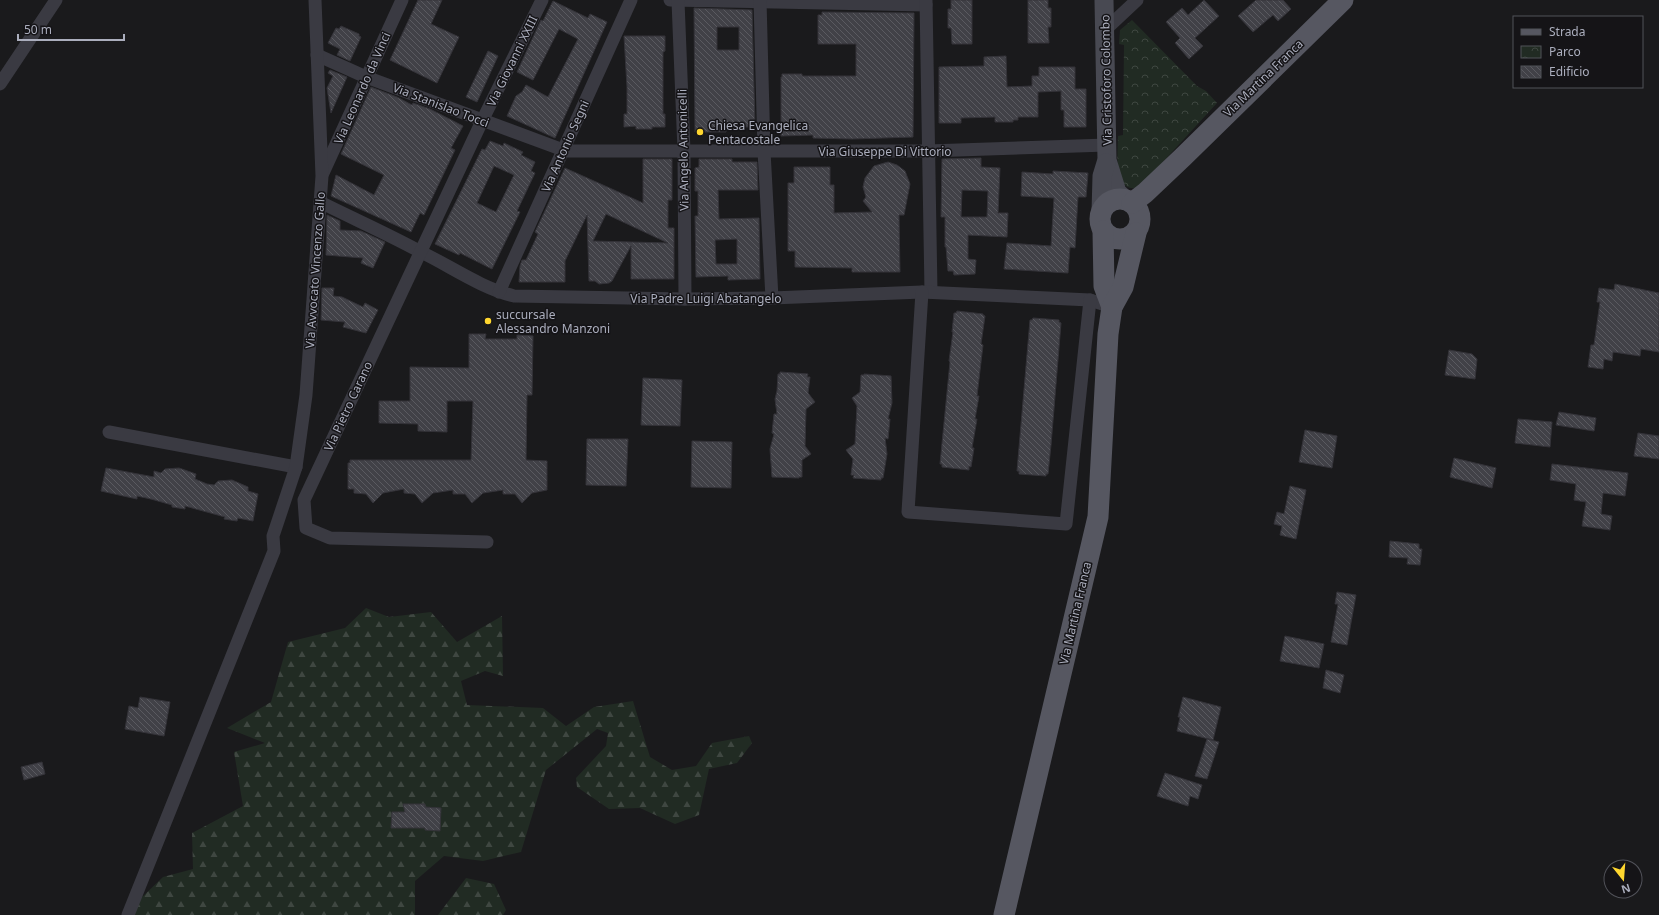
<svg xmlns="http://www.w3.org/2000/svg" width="1659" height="915" viewBox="0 0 1659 915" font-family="'Noto Sans',sans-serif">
  <defs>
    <pattern id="forest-firs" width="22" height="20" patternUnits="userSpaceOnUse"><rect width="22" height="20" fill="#212b23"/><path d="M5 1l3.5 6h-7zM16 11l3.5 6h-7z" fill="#3f4741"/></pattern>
    <pattern id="park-crowns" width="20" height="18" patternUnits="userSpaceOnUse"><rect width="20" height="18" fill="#212b23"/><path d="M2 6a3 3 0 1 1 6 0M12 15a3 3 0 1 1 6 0" fill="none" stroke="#3f4741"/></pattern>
    <pattern id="building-back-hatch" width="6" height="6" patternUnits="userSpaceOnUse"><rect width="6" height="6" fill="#414147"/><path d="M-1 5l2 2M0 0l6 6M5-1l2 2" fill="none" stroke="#5a5a60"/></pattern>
  </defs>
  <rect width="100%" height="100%" fill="#1a1a1c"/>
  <g fill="url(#forest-firs)">
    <polygon points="366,608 389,617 431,612 457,642 502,616 503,676 485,671 461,681 467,705 543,708 566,726 594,707 633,701 650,757 672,770 696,766 712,743 749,736 752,743 737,763 709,769 699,815 675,824 640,808 609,809 577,787 576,778 606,746 608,733 597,729 546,770 521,852 483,861 444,856 415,881 415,915 133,915 140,899 163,877 193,869 192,833 243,806 234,752 265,743 227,728 271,702 288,642 345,628"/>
    <polygon points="466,878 494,884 506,910 503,915 438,915"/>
  </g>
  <path fill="url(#park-crowns)" d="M1132 20 1197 86 1206 91 1217 103 1140 187C1112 196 1118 151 1118 136L1123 135 1124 45 1119 44 1120 30Z"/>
  <g fill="url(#building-back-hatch)" stroke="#343339" fill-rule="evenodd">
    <polygon points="418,0 442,0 431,24 459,37 437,83 390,60"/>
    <polygon points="951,0 972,0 972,44 952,44 951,28 948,28 948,9 951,9"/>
    <polygon points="1028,0 1048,0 1048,8 1051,8 1051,27 1048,27 1049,43 1028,43"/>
    <polygon points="1204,0 1219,16 1195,38 1203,46 1189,59 1175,43 1180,38 1166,22 1182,8 1188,15"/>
    <polygon points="1256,0 1283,0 1291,9 1278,21 1273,15 1253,32 1238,16"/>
    <polygon points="553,1 588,18 590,14 607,22 555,138 507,116 516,96 522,92 526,85 548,97 578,39 559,29 533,80 517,72 541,20 543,21"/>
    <path d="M694 8 752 10 755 127H726V132H695ZM717 27H739V50H717Z"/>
    <polygon points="822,12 914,13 913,137 852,139 813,138 813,135 781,136 781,77 782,77 782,74 802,74 802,76 856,76 856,44 818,44 818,15 822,15"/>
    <polygon points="341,26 359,34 359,36 361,37 350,61 337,55 340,49 328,43 336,28 339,29"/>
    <polygon points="624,36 665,36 665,51 663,52 663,114 665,114 665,127 652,127 652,129 636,129 636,126 624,127 624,114 627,114 627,87"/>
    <polygon points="488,51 498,56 477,102 466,97"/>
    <polygon points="1006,56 1007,87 1032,86 1032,76 1039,76 1039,67 1075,67 1075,89 1086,89 1086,127 1064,127 1064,110 1061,110 1061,91 1038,92 1038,117 1018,117 1018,120 1013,120 1013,122 995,122 995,117 961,118 961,123 939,123 939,67 984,66 984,57"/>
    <polygon points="330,70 347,77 331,113 327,88 333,76 328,73"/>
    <polygon points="371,87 397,97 412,105 413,103 430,109 463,126 451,148 455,150 424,215 420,213 411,232 331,196 336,175 374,195 384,175 341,154"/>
    <path d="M490 141 503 146 504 143 523 152 521 155 535 162 531 171 535 173 517 211 520 212 492 269 460 253 459 255 435 244 482 149 485 150ZM494 166 514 175 496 212 477 203Z"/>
    <path d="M981 158V167L1000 168 998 213H1008L1007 237 968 235V259L976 260 975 274 954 275 953 271H948L946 247H945V217H941L942 159ZM962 190 988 191 987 217H961Z"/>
    <path d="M643 159H672V200H668V228H674V279H631V246L612 281 609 283 599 284 595 281H589L587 215 565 261V282H519L520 266 522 260H526L538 234 535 232 565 168 643 203ZM606 214 668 243 593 241Z"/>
    <path d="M699 159H732V162H757L758 190H718L719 219 759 218 760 279 728 280V276L696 277 695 216H698V191H695V168L699 167ZM737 239V264H716L715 240Z"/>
    <polygon points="888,162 897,165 905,171 910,184 904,215 899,215 900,272 852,272 852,268 795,267 795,251 788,251 788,183 794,183 794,167 830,167 830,185 834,185 834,213 872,212 863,201 866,197 863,187 865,178 874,166"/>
    <polygon points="1053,171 1088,173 1086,197 1078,197 1075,248 1070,247 1068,273 1004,269 1007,243 1051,246 1054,198 1021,196 1022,172 1053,174"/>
    <polygon points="327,215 340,221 340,230 361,231 385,242 373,268 361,263 363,258 326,255"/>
    <polygon points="1615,284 1659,293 1659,352 1641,349 1640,356 1613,352 1612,361 1604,359 1603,369 1588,367 1591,345 1594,345 1600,302 1597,302 1599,288 1614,290"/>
    <polygon points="322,288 334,288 333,296 342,297 363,307 365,303 378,310 366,333 343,327 345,322 321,320"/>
    <polygon points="957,311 983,314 983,315 985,316 981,344 983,345 977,396 979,396 975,419 977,419 972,448 974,448 971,467 969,466 969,470 942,467 942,464 940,464 950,362 949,361 953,332 952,332 954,313 956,313"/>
    <polygon points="1033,318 1059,320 1059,322 1061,323 1051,445 1048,474 1046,474 1046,476 1019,474 1019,471 1017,471 1030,320 1032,320"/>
    <polygon points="469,334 486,334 485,339 517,339 517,335 533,336 532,395 527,395 526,460 547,461 547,490 532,493 522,503 515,494 503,494 503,490 483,493 472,503 465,494 453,494 453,490 433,493 422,503 415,494 404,493 404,489 383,493 373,503 366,494 354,493 354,489 348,489 348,463 350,463 350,460 471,460 473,401 447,401 447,432 418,431 418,424 379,423 379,401 410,401 410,367 469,368"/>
    <polygon points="1449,350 1472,354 1477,359 1475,379 1445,375"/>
    <polygon points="780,372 808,374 807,377 810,377 808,393 815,402 806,409 805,446 811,454 802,460 802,477 799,477 799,478 772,477 770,449 774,434 772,433 774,414 777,414 775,399 777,391 778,374 780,374"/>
    <polygon points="864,374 891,376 892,403 888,419 890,419 888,439 885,438 887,454 883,478 881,478 881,480 853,478 854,475 851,475 853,459 846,450 855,444 857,406 852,398 860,392 861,375 864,375"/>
    <polygon points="643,378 682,380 680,426 641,425"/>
    <polygon points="1559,412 1596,418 1594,431 1556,425"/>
    <polygon points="1518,419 1552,422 1550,447 1515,443"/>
    <polygon points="1305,430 1337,436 1332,468 1299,462"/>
    <polygon points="1638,433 1659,436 1659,459 1634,456"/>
    <polygon points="587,439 628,439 626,486 586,485"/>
    <polygon points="692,441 732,442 731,488 691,487"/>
    <polygon points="1454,458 1496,468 1492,488 1450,477"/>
    <polygon points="1552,464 1628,473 1625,496 1603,493 1601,514 1612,516 1610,530 1582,526 1586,502 1574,500 1576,484 1550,480"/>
    <polygon points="106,468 154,477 154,471 161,473 165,469 179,468 196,474 195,479 207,484 214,485 218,481 232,480 248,487 248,491 258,494 253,521 238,518 237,521 224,519 225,517 185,506 185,509 172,507 172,505 151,499 137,496 137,499 101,491"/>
    <polygon points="1290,486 1306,490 1296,539 1280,535 1282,526 1274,524 1277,512 1284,514"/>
    <polygon points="1390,541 1419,544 1419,549 1422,549 1420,565 1407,564 1408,558 1389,557"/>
    <polygon points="1337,592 1356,595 1347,645 1331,642 1338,604 1335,604"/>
    <polygon points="1285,636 1324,644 1319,668 1280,661"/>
    <polygon points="1326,670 1344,675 1340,693 1323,688"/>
    <polygon points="140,697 170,702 164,736 125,729 129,706 138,708"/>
    <polygon points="1183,697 1221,707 1213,740 1177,731 1180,717 1178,717"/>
    <polygon points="1207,739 1219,742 1207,779 1195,776"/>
    <polygon points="42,762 45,774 24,780 21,767"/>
    <polygon points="1165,773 1202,785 1198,799 1190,796 1188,806 1157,796"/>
    <polygon points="403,804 425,804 425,807 441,808 440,831 425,830 425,828 391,828 392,812 405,812"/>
  </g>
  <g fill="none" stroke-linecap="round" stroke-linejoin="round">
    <g stroke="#3a3a42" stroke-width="13">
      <polyline points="670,0 926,5"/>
      <polyline points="760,0 764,151 772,298"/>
      <polyline points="926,0 931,292"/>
      <polyline points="678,1 684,151 685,299"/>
      <polyline points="1105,30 1137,0"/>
      <polyline points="317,55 366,77 566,151 928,151 1107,145"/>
      <polyline points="0,84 56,0"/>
      <polyline points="323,173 402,0"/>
      <path d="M320 202C354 219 388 234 421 252 452 267 481 288 514 296L685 299 772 298 922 292 1090 300 1112 307"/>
      <polyline points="499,292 631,0"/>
      <polyline points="922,292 908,512 1066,524 1090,300"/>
      <polyline points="109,432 296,467"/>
      <polyline points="487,542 330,538 306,528 304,500 482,121 542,0"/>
      <polyline points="128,915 274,551 273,536 296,467 306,395 322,176 315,0"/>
    </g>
    <g stroke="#484952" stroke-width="19">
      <polyline points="1104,0 1107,160 1117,192 1126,200"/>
      <polyline points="1101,212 1102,176 1106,163"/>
    </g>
    <g stroke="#565761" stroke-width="21">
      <circle cx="1120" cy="219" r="20"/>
      <polyline points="1132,203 1145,193 1183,157 1343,0"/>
      <polyline points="1103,231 1104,286 1112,307"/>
      <polyline points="1004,915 1098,517 1108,334 1112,307 1123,287 1136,233"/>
    </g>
  </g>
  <g fill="#ffd72f" stroke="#151417" stroke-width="1.5">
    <circle cx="700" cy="132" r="4"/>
    <circle cx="488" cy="321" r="4"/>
  </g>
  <g text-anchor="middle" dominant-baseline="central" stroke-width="3" stroke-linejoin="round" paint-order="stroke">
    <g font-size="12" fill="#abaebd" stroke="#151417">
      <text transform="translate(512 61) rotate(-64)">Via Giovanni XXIII</text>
      <text transform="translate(1263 78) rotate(-44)">Via Martina Franca</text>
      <text transform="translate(1106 80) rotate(-91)">Via Cristoforo Colombo</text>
      <text transform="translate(362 88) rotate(-66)">Via Leonardo da Vinci</text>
      <text transform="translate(441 105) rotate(21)">Via Stanislao Tocci</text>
      <text transform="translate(565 146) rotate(-66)">Via Antonio Segni</text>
      <text transform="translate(683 150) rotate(-91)">Via Angelo Antonicelli</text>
      <text x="885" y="151">Via Giuseppe Di Vittorio</text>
      <text transform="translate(315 270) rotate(-86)">Via Avvocato Vincenzo Gallo</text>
      <text x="706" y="298">Via Padre Luigi Abatangelo</text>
      <text transform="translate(348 406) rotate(-65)">Via Pietro Carano</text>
      <text transform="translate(1075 613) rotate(-77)">Via Martina Franca</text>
    </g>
    <g font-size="12" fill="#abaebd" stroke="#151417" text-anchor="start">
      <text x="708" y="125">Chiesa Evangelica<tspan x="708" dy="14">Pentacostale</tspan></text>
      <text x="496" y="314">succursale<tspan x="496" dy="14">Alessandro Manzoni</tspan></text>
    </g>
  </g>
  <rect x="1513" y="16" width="130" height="72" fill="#151417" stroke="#515259"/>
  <rect x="1521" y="29" width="20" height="6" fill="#565761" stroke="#515259"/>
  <text x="1549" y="36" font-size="12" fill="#abaebd">Strada</text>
  <rect x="1521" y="46" width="20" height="12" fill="url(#park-crowns)" stroke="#515259"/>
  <text x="1549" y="56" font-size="12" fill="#abaebd">Parco</text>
  <rect x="1521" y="66" width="20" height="12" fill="url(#building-back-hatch)" stroke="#515259"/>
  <text x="1549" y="76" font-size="12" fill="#abaebd">Edificio</text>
  <g transform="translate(1623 879) rotate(163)"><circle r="19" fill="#151417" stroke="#515259"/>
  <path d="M0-3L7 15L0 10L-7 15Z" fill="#ffd72f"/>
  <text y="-6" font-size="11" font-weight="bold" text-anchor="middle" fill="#abaebd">N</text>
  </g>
  <path d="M18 34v6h106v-6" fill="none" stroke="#abaebd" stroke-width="2"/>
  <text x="24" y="34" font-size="12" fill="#abaebd" stroke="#151417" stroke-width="3" paint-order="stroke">50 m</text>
</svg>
